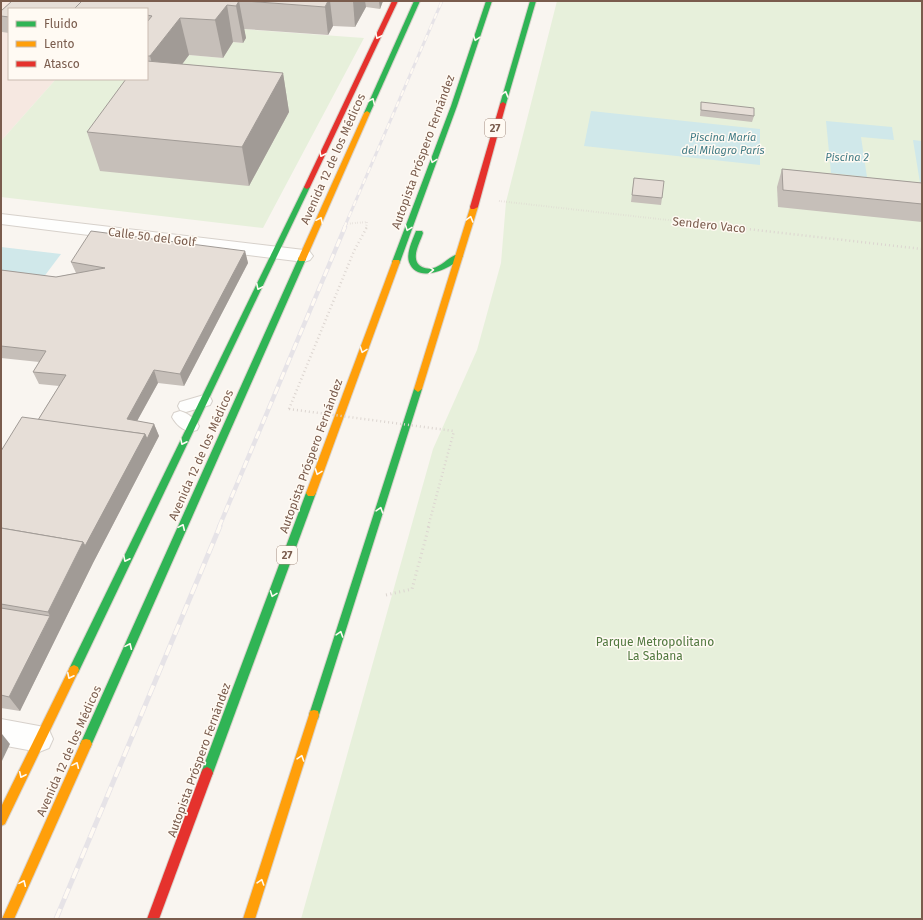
<svg xmlns="http://www.w3.org/2000/svg" width="923" height="920" viewBox="0 0 923 920" font-family="'Fira Sans',sans-serif">
  <rect width="100%" height="100%" fill="#f9f5f0"/>
  <polygon fill="#f6e8e1" points="1,1 126,1 9,9 9,79 56,79 1,141"/>
  <g fill="#e7f0db">
    <polygon points="557,1 922,1 922,919 301,919 433,449 477,350 501,263 506,202"/>
    <polygon points="242,29 364,38 263,228 1,197 1,141 56,79 142,79 160,94 189,55 223,58 233,42 243,43"/>
  </g>
  <g fill="#d0e8ea">
    <polygon points="591,111 760,129 760,165 584,146"/>
    <polygon points="826,121 892,127 894,140 861,137 867,177 831,173"/>
    <polygon points="913,140 922,141 922,183 920,183"/>
    <polygon points="1,247 61,254 43,278 1,273"/>
  </g>
  <g fill="none" stroke-linecap="round" stroke-linejoin="round">
    <defs>
      <g id="lane">
        <polygon points="204,395 210,397 212,401 210,405 186,412 180,410 178,406 180,402"/>
        <path d="M180 411C188 413 195 419 199 426L197 430C186 434 177 426 172 417L174 413Z"/>
      </g>
      <g id="street">
        <polygon points="1,214 304,250 310,252 313,256 310,260 304,262 1,224"/>
        <polygon points="1,719 39,726 49,730 53,739 49,748 39,752 1,745"/>
      </g>
      <g id="fast">
        <polygon points="414,1 420,1 370,113 365,114 364,113"/>
        <polygon points="486,1 492,1 457,106 400,262 399,264 393,264 392,262 451,106"/>
        <polygon points="530,1 536,1 506,104 501,105 500,104"/>
        <polygon points="307,185 310,187 78,673 74,675 70,673 69,670 70,667 304,187"/>
        <path d="M416 231H422L423 233C420 243 409 260 422 267 439 275 449 252 462 254L463 256C453 268 417 285 409 262 406 253 413 239 416 231Z"/>
        <polygon points="299,257 305,257 306,259 90,748 86,749 82,748 80,744 82,740"/>
        <polygon points="418,386 422,389 319,715 318,719 314,720 310,719 309,715 414,389"/>
        <polygon points="311,489 314,490 316,493 213,773 211,777 207,779 203,777 201,773 306,493 308,490"/>
      </g>
      <g id="slow">
        <polygon points="367,111 370,113 306,259 305,261 299,261 298,259 364,113"/>
        <polygon points="471,205 477,205 478,207 422,389 418,392 414,389"/>
        <polygon points="393,260 399,260 400,262 316,493 314,496 308,496 306,493"/>
        <polygon points="74,665 78,667 79,670 5,824 1,826 1,807 70,667"/>
        <polygon points="314,710 318,711 319,715 255,919 243,919 309,715 310,711"/>
        <polygon points="86,739 90,740 92,744 14,919 2,919 82,740"/>
      </g>
      <g id="jam">
        <polygon points="392,1 398,1 310,187 307,189 305,188 304,187"/>
        <polygon points="503,102 506,104 478,207 474,209 471,209 470,207 500,104"/>
        <polygon points="207,767 211,769 213,773 159,919 147,919 201,773 203,769"/>
      </g>
    </defs>
    <use href="#lane" stroke="#d7d1cb" stroke-width="2"/>
    <use href="#street" stroke="#d7d1cb" stroke-width="2"/>
    <use href="#fast" stroke="#d9d2cb" stroke-width="2"/>
    <use href="#slow" stroke="#d9d2cb" stroke-width="2"/>
    <use href="#jam" stroke="#d9d2cb" stroke-width="2"/>
    <g stroke="#dcd5d0" stroke-width="2" stroke-dasharray="0.5 2" stroke-linecap="butt">
      <polyline points="499,201 739,228"/>
      <polyline points="345,224 367,222 366,228"/>
    </g>
    <g stroke="#dcd5d0" stroke-width="2.5" stroke-dasharray="1 3" stroke-linecap="butt">
      <polyline points="730,227 922,249"/>
      <polyline points="289,409 354,251 367,227"/>
      <polyline points="428,527 454,431"/>
    </g>
    <polyline stroke="#dcd5d0" stroke-width="3" stroke-dasharray="1 3.5" stroke-linecap="butt" points="386,595 412,589 429,526"/>
    <use href="#lane" fill="#fefefd" fill-rule="evenodd"/>
    <use href="#street" fill="#fefefd" fill-rule="evenodd"/>
    <use href="#fast" fill="#30b455" fill-rule="evenodd"/>
    <use href="#slow" fill="#ff9f0a" fill-rule="evenodd"/>
    <use href="#jam" fill="#e5322d" fill-rule="evenodd"/>
    <defs>
      <polyline id="rail-far2" points="344,228 442,1"/>
      <polyline id="rail-far1" points="219,527 345,227"/>
      <polyline id="rail" points="56,919 220,526"/>
    </defs>
    <use href="#rail-far2" stroke="#e6e3e7" stroke-width="3"/>
    <use href="#rail-far1" stroke="#e6e3e7" stroke-width="4.5"/>
    <use href="#rail" stroke="#e6e3e7" stroke-width="5"/>
    <use href="#rail-far2" stroke="#fffaf3" stroke-width="2" stroke-dasharray="6" stroke-linecap="butt"/>
    <use href="#rail-far1" stroke="#fffaf3" stroke-width="3" stroke-dasharray="8" stroke-linecap="butt"/>
    <use href="#rail" stroke="#fffaf3" stroke-width="3.5" stroke-dasharray="11" stroke-linecap="butt"/>
    <polyline stroke="#dcd5d0" stroke-width="2.5" stroke-dasharray="1 3" stroke-linecap="butt" points="289,409 454,431"/>
  </g>
  <g fill="#c6bfb9">
    <polygon points="12,1 383,1 380,9 366,7 355,27 333,26 328,35 244,29 246,38 243,43 233,42 223,58 189,55 182,64 283,73 289,112 249,186 100,171 87,132 147,79 147,9 9,9 9,33 2,32 1,29 1,11"/>
    <polygon points="701,102 754,116 752,122 700,116"/>
    <polygon points="782,169 922,183 922,222 778,207 777,187"/>
    <polygon points="634,178 662,198 661,205 631,202"/>
    <polygon points="245,251 248,263 184,386 158,383 137,421 154,424 159,436 93,563 20,711 1,708 1,451 38,420 59,386 39,384 33,372 39,362 1,358 1,270 56,277 76,273 71,262"/>
  </g>
  <g fill="#a19b96">
    <polygon points="239,1 246,38 243,43 236,6"/>
    <polygon points="328,1 330,1 333,26 328,35 325,7"/>
    <polygon points="353,1 365,1 366,7 355,27"/>
    <polygon points="379,1 383,1 380,9"/>
    <polygon points="227,5 233,42 223,58 215,20"/>
    <polygon points="180,18 189,55 160,94 150,56"/>
    <polygon points="283,73 289,112 249,186 242,147"/>
    <polygon points="245,251 248,263 184,386 180,374"/>
    <polygon points="154,370 158,383 131,432 127,419"/>
    <polygon points="154,424 159,436 93,563 20,711 9,697 50,616 48,612 83,542 145,434"/>
    <polygon points="2,734 10,744 1,763 1,737"/>
  </g>
  <g fill="#e6ded7" stroke="#a19b96">
    <polygon points="12,1 82,1 75,9 9,9 9,17 1,16 1,11"/>
    <polygon points="82,1 239,1 236,6 227,5 215,20 180,18 150,56 147,56 147,22 152,16 147,15 147,9 74,9"/>
    <polygon points="245,1 328,1 325,7"/>
    <polygon points="147,61 283,73 242,147 87,132 126,79 147,79"/>
    <polygon points="701,102 754,108 754,116 701,110"/>
    <polygon points="782,169 922,183 922,204 783,190"/>
    <polygon points="634,178 664,181 662,198 632,195"/>
    <polygon points="91,231 245,251 180,374 154,370 127,419 154,424 147,439 145,434 38,420 66,375 33,372 46,351 1,346 1,270 56,277 105,268 71,262"/>
    <polygon points="22,417 145,434 85,546 83,542 1,528 1,451"/>
    <polygon points="1,528 83,542 48,612 1,604"/>
    <polygon points="1,608 50,616 9,697 1,695"/>
  </g>
  <defs><path id="oneway-chevron" d="M-2-3.5L2.5 0L-2 3.5" fill="none" stroke-width="1.6" stroke-linecap="round" stroke-linejoin="round"/></defs>
  <g stroke="#fffaf3">
    <use href="#oneway-chevron" transform="translate(378 36) rotate(115)"/>
    <use href="#oneway-chevron" transform="translate(476 38) rotate(109)"/>
    <use href="#oneway-chevron" transform="translate(505 94) rotate(-74)"/>
    <use href="#oneway-chevron" transform="translate(372 101) rotate(-66)"/>
    <use href="#oneway-chevron" transform="translate(322 154) rotate(115)"/>
    <use href="#oneway-chevron" transform="translate(433 160) rotate(110)"/>
    <use href="#oneway-chevron" transform="translate(470 219) rotate(-74)"/>
    <use href="#oneway-chevron" transform="translate(320 220) rotate(-66)"/>
    <use href="#oneway-chevron" transform="translate(408 228) rotate(110)"/>
    <use href="#oneway-chevron" transform="translate(431 270) rotate(-2)"/>
    <use href="#oneway-chevron" transform="translate(259 287) rotate(116)"/>
    <use href="#oneway-chevron" transform="translate(363 350) rotate(110)"/>
    <use href="#oneway-chevron" transform="translate(183 442) rotate(116)"/>
    <use href="#oneway-chevron" transform="translate(318 472) rotate(110)"/>
    <use href="#oneway-chevron" transform="translate(380 510) rotate(-72)"/>
    <use href="#oneway-chevron" transform="translate(182 527) rotate(-66)"/>
    <use href="#oneway-chevron" transform="translate(126 559) rotate(116)"/>
    <use href="#oneway-chevron" transform="translate(273 594) rotate(110)"/>
    <use href="#oneway-chevron" transform="translate(340 634) rotate(-72)"/>
    <use href="#oneway-chevron" transform="translate(129 646) rotate(-66)"/>
    <use href="#oneway-chevron" transform="translate(70 676) rotate(116)"/>
    <use href="#oneway-chevron" transform="translate(301 758) rotate(-72)"/>
    <use href="#oneway-chevron" transform="translate(76 765) rotate(-66)"/>
    <use href="#oneway-chevron" transform="translate(22 775) rotate(115)"/>
    <use href="#oneway-chevron" transform="translate(261 882) rotate(-72)"/>
    <use href="#oneway-chevron" transform="translate(23 883) rotate(-66)"/>
  </g>
  <g text-anchor="middle" dominant-baseline="central" stroke-width="3" stroke-linejoin="round" paint-order="stroke">
    <g fill="#fffaf3" stroke="#a28b7f" stroke-width="1">
      <rect x="485" y="119" width="20" height="18" rx="3"/>
      <rect x="277" y="546" width="20" height="18" rx="3"/>
    </g>
    <g font-size="11" font-weight="bold" fill="#7a5c4d">
      <text x="495" y="128">27</text>
      <text x="287" y="555">27</text>
    </g>
    <g font-size="11" font-style="italic" fill="#437c86" stroke="#fffaf3">
      <text x="723" y="137">Piscina María<tspan x="723" dy="13">del Milagro París</tspan></text>
      <text x="847" y="157">Piscina 2</text>
    </g>
    <g font-size="12" fill="#7a5c4d" stroke="#fffaf3">
      <text transform="translate(423 152) rotate(-70)">Autopista Próspero Fernández</text>
      <text transform="translate(333 159) rotate(-66)">Avenida 12 de los Médicos</text>
      <text transform="translate(709 225) rotate(6)">Sendero Vaco</text>
      <text transform="translate(152 237) rotate(7)">Calle 50 del Golf</text>
      <text transform="translate(201 455) rotate(-66)">Avenida 12 de los Médicos</text>
      <text transform="translate(311 456) rotate(-70)">Autopista Próspero Fernández</text>
      <text transform="translate(69 751) rotate(-66)">Avenida 12 de los Médicos</text>
      <text transform="translate(199 760) rotate(-70)">Autopista Próspero Fernández</text>
    </g>
    <g font-size="12" fill="#537a41" stroke="#fffaf3">
      <text x="655" y="642">Parque Metropolitano<tspan x="655" dy="14">La Sabana</tspan></text>
    </g>
  </g>
  <rect width="923" height="920" fill="none" stroke="#7a5c4d" stroke-width="4"/>
  <rect x="8" y="8" width="140" height="72" fill="#fffaf3" stroke="#cabbb1"/>
  <rect x="16" y="21" width="20" height="6" fill="#30b455" stroke="#cabbb1"/>
  <text x="44" y="28" font-size="12" fill="#7a5c4d">Fluido</text>
  <rect x="16" y="41" width="20" height="6" fill="#ff9f0a" stroke="#cabbb1"/>
  <text x="44" y="48" font-size="12" fill="#7a5c4d">Lento</text>
  <rect x="16" y="61" width="20" height="6" fill="#e5322d" stroke="#cabbb1"/>
  <text x="44" y="68" font-size="12" fill="#7a5c4d">Atasco</text>
</svg>
